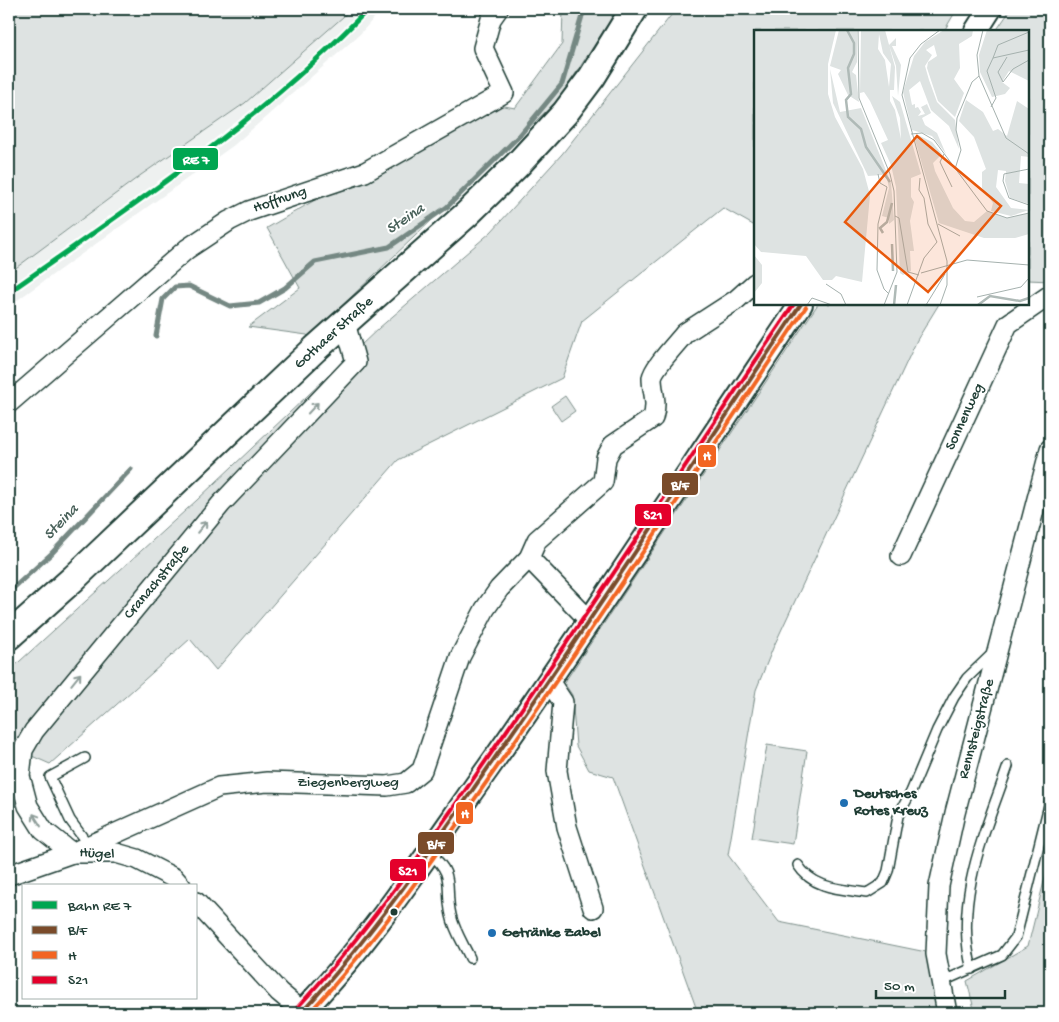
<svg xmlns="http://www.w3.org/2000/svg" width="1059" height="1022" viewBox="0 0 1059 1022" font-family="'Gochi Hand',sans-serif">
  <rect width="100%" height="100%" fill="#fff"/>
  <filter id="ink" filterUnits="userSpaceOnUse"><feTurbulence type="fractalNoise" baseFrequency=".02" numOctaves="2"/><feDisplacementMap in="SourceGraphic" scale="10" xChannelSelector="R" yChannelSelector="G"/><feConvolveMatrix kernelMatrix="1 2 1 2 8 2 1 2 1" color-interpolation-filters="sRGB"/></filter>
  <g filter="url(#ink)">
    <polygon fill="#eef1f0" points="349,9 382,9 360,34 234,145 9,306 9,273 141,175 245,103 344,16"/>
    <g fill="#dee3e2" stroke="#7e908b">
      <polygon points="9,9 349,9 344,16 245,103 141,175 9,273"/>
      <polygon points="563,9 618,9 559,99 309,337 307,335 248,327 300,288 267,228 483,102 515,108 562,44"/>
      <polygon points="676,9 957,9 944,31 755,31 755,226 723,208 582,321 562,378 398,460 216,670 190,639 50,764 9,746 9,671 197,500 379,328 491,232 562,154"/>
      <polygon points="1011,9 1050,9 1050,281 1028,280 1028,31 996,31"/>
      <polygon points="818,304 939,304 917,340 773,648 756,690 728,855 779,922 936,954 947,1013 698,1013 613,777 589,770 576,746 572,695 564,683"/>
      <polygon points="565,396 575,411 561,421 551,406"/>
      <polygon points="767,745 807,751 793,844 752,838"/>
      <polygon points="1050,857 1050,1013 975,1013 967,981 1028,946"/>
    </g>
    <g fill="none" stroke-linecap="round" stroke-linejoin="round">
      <g stroke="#758883" stroke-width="5">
        <polyline points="156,336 163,299 175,287 189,286 230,306 259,303 285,288 315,262 389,247 447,207 520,135 562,84 584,9"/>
        <polyline points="9,592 51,554 131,469"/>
      </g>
      <defs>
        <g id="service">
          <polyline points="85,758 50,777 70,820 89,846"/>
          <path d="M429 853C457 875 444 886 451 915 454 930 464 945 470 958"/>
          <path d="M798 865C813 889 841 889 867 893L883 883 888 871 898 816 911 792 937 730 954 697 967 678 994 652"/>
          <path d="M972 969C953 900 986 830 1008 766"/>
          <polyline points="941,982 1002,955 1016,937 1050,801"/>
        </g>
        <g id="minor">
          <polyline points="9,403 187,249 229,221 249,211 365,172 504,93 483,48 491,19 498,9"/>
          <polyline points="901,556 1008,324 1050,295"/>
          <polyline points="529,558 589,620"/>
          <polyline points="549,681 563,702 557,771 567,827 593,908"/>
          <path d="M72 853 219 787 267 782 387 786 406 783 422 770 460 657 485 609 499 589 529 558 537 540 603 482 606 458 613 445 653 418C658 400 652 393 652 378 653 368 678 342 685 333L736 300 755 283"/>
          <polyline points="72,853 43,830 28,806 20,776 23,750 34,731 221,504 356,362 345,323"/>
          <polyline points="9,875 72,853 116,853 137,859 174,878 181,886"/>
          <polyline points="196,902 279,992 304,1013"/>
          <polyline points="947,1013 936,954 939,886 955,813 1050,449"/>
        </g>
        <g id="tertiary">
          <polyline points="976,31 990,9"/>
          <path d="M301 1013C373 939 429 851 489 767 596 615 697 458 801 304"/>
        </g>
        <polyline id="secondary" points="9,636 74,578 315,349 467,214 518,164 565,113 592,77 634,9"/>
      </defs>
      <use href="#service" stroke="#1f3d34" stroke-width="12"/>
      <use href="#minor" stroke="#1f3d34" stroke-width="22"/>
      <use href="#tertiary" stroke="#1f3d34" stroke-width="26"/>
      <use href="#secondary" stroke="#1f3d34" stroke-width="30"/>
      <use href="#service" stroke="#fff" stroke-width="9"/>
      <use href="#minor" stroke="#fff" stroke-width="19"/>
      <use href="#tertiary" stroke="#fff" stroke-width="22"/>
      <use href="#secondary" stroke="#fff" stroke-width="26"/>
      <defs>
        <path id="bus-1" d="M301 1013C376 932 438 840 501 749 604 602 701 452 801 304"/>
        <path id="bus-2" d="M309 1013C383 934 444 843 506 754 608 607 706 456 806 307"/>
        <path id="bus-3" d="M296 1009C371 928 433 837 496 746 597 601 694 451 794 304"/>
      </defs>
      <use href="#bus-1" stroke="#fff" stroke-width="8"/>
      <use href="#bus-2" stroke="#fff" stroke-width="8"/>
      <use href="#bus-3" stroke="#fff" stroke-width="8"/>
      <use href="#bus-1" stroke="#7a4b2a" stroke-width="4"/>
      <use href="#bus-2" stroke="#f26522" stroke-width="4"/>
      <use href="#bus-3" stroke="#e4002b" stroke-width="4"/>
      <defs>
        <path id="rail-1" d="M9 292C133 205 263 119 368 9"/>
      </defs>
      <use href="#rail-1" stroke="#fff" stroke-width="9"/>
      <use href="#rail-1" stroke="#00a651" stroke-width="5"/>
    </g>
    <defs><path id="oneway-shaft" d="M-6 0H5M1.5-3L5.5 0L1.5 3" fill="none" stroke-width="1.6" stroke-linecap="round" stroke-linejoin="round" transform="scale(1.25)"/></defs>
    <g stroke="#8f9e9a">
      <use href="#oneway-shaft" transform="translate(313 408) rotate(-47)"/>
      <use href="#oneway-shaft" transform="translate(202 527) rotate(-50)"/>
      <use href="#oneway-shaft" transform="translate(76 679) rotate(-51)"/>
      <use href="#oneway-shaft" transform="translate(37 820) rotate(-122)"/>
    </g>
  </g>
  <g fill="#1f6fb2" stroke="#fff" stroke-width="2">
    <circle cx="844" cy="803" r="5"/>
    <circle cx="492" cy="933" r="5"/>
  </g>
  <circle fill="#1f3d34" stroke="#fff" stroke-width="2" cx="394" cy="912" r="4.5"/>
  <g text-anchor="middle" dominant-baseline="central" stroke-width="4" stroke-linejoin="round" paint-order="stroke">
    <g font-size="15" fill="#1f3d34" stroke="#fff">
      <text transform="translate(280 200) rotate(-19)">Hoffnung</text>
      <text transform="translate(334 333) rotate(-42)">Gothaer Straße</text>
      <text transform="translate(965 417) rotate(-65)">Sonnenweg</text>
      <text transform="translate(157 582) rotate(-50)">Cranachstraße</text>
      <text transform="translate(977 729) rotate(-75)">Rennsteigstraße</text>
      <text x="348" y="783">Ziegenbergweg</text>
      <text transform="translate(97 854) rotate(3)">Hügel</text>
    </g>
    <g font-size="15" font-weight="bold" fill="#1f3d34" stroke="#fff" text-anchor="start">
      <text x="854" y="794">Deutsches<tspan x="854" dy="17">Rotes Kreuz</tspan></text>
      <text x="502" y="933">Getränke Zabel</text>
    </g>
    <g font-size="16" font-style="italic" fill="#4a625b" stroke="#fff">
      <text transform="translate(406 220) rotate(-34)">Steina</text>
      <text transform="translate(62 523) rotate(-46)">Steina</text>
    </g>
  </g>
  <g transform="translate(754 30)">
    <rect width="275" height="275" fill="#fff"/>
    <path d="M0 0H82L74 34V64L81 87 109 139 116 165 108 252 82 246 78 250H69L52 226 7 222 0 214ZM85 0H103V32L98 42 102 45 105 72 94 65 84 44 87 40 76 36ZM107 0H131L141 37 140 60H136V71L141 80 147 109 146 88 138 66 146 72 167 144 157 148V167L160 172 156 191 160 221H156L157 241 149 245 146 243 142 157 137 135 127 113 134 110 116 71 110 62 106 63ZM125 4 129 23 137 34 135 57 131 30 124 19ZM190 0H219L218 6 205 14 206 38 200 49 210 63 201 87 184 71 173 38 174 32 183 26 180 15 172 20 178 25 171 36 175 50 183 72 201 90 205 119 195 96 177 80 166 51 155 60 158 75 161 74V78L164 77 167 82 164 86 171 84 167 77 173 74 177 83 168 88 171 95 183 103 192 124 178 106 158 100 149 62 160 26 171 12ZM233 0H275V51L255 41 248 52 256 58 251 64 238 67 226 42 225 25ZM142 8V16H138L147 35 144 66 142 36 135 15ZM76 39 86 82 107 78 137 153 140 190 135 194V188L128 186 135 158 133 149 128 145 114 146 79 73ZM212 70 229 82 239 101 244 99 253 106 263 71 275 79V127L267 126 265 153 275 154V174L256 168 251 151 252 141 244 140 242 157 257 178 275 180 257 186 237 181 239 173 228 158V142L232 139 220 107 205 91ZM164 105 178 112 188 124 179 133 181 141 199 178 211 191 220 192 233 181 253 188 275 183V204L261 208H230L185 193 161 110ZM0 225 8 235V253L0 263Z" fill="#dee3e2" fill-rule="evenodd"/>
    <path fill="none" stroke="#afbab7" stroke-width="2.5" d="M93 0 100 13V24L94 38 97 64 92 70 94 87 107 99 112 117 136 152M129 203 126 198 133 192 138 173M138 214 139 241M140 275 142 255M224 275 236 266 266 271 275 268"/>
    <path fill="none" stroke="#a5b1ae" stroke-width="1" d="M104 0 105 68 136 144 140 161 143 242 130 275M229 0 223 25 225 46 252 108 275 124M275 2 244 15 239 28 275 20M253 27 244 42 249 52 259 39 275 30M237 77 242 68 233 41 239 28M157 104 168 103 180 110 233 181 253 188 275 183M190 124 186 132 198 157M201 139 207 120 202 100 203 88 218 52 225 46M275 139 250 144 249 151 255 168 275 175M124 144 126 153 133 157 124 194 123 240 130 259 135 264M141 186 145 188 154 242 165 245M184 194 206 206M167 243 213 230 275 235M72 254 87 264 92 275M223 267 267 257 275 248M53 275 58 268 78 275M153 275 170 228 183 212 174 194 170 168 165 160 166 148M172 275 191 244M186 275 193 255V231L148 65 156 28 167 14 186 0"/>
    <path fill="#e8590c" fill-opacity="0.15" stroke="#e8590c" stroke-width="2.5" d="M163 106 247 176 174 262 91 192Z"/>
    <rect width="275" height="275" fill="none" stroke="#1f3d34" stroke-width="2.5"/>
  </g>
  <g stroke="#fff" stroke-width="2">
    <rect x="172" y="147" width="47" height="24" rx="5" fill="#00a651"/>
    <rect x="697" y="444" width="20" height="24" rx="5" fill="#f26522"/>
    <rect x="661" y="472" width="38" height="24" rx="5" fill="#7a4b2a"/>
    <rect x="634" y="503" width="38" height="24" rx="5" fill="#e4002b"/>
    <rect x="455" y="801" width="19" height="24" rx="5" fill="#f26522"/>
    <rect x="417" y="831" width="38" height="24" rx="5" fill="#7a4b2a"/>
    <rect x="389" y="858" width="38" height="24" rx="5" fill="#e4002b"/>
  </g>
  <g font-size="14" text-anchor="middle" font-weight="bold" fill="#fff">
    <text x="196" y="164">RE 7</text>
    <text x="707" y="460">H</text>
    <text x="680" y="489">B/F</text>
    <text x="653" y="519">S21</text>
    <text x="465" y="818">H</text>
    <text x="436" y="848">B/F</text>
    <text x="408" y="875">S21</text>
  </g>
  <rect width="1059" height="1022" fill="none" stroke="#fff" stroke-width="30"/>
  <rect x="15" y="15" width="1029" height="992" fill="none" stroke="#1f3d34" stroke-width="2" filter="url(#ink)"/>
  <rect x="22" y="884" width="175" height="115" fill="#ffffff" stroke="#a5b1ae"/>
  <rect x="32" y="901" width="25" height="8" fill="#00a651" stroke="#a5b1ae"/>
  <text x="68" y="910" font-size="15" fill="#1f3d34">Bahn RE 7</text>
  <rect x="32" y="926" width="25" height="8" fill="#7a4b2a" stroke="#a5b1ae"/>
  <text x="68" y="934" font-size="15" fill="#1f3d34">B/F</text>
  <rect x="32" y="951" width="25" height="8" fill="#f26522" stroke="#a5b1ae"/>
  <text x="68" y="960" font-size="15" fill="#1f3d34">H</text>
  <rect x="32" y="976" width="25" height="8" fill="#e4002b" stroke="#a5b1ae"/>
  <text x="68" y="984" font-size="15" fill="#1f3d34">S21</text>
  <path d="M876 990v8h129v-8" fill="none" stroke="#1f3d34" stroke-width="2.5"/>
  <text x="884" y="990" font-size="15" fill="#1f3d34" stroke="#ffffff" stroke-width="4" paint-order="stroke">50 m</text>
</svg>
